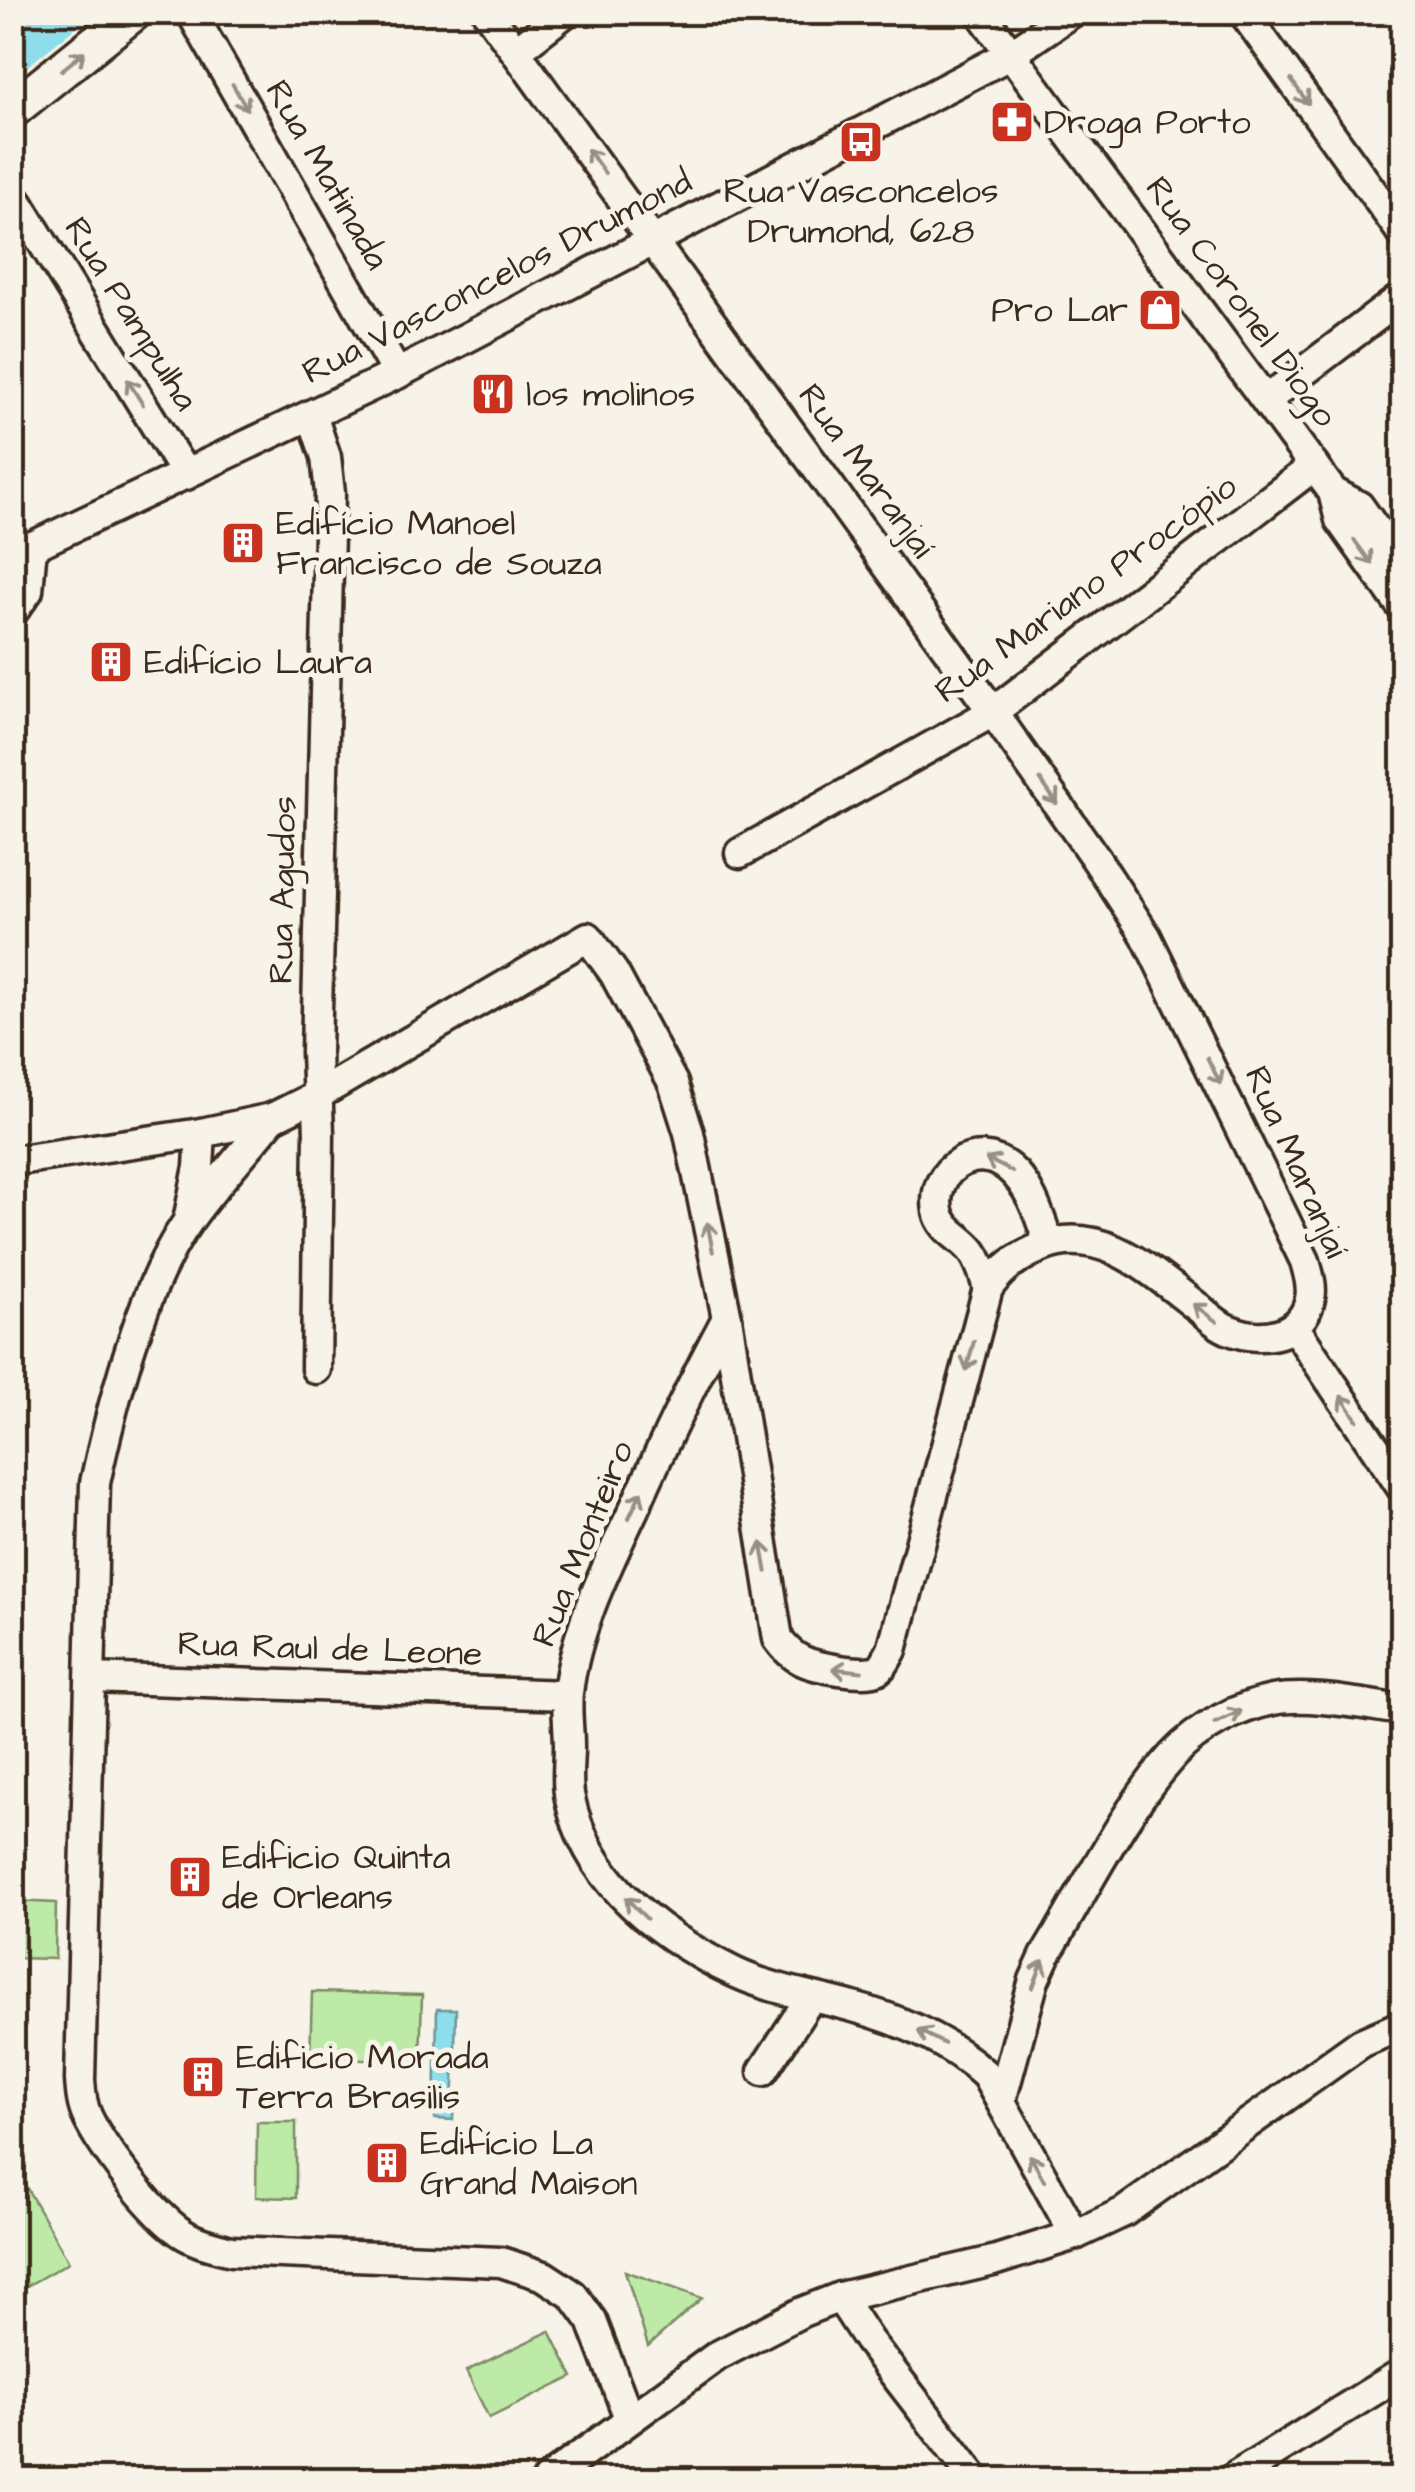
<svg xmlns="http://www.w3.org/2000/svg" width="1415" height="2492" viewBox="0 0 1415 2492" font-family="'Architects Daughter',sans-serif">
  <rect width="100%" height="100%" fill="#f7f3e8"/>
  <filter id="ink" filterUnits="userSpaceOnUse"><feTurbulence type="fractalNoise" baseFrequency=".01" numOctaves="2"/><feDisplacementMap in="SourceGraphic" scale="20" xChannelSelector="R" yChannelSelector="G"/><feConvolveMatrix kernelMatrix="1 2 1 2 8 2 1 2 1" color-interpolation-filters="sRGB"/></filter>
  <g filter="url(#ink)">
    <g fill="#beeaa8" stroke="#7c8a63" stroke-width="2.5">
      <polygon points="13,1901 56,1903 55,1959 13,1958"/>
      <polygon points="312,1992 422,1995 420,2062 310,2058"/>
      <polygon points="257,2122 296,2122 296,2198 256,2197"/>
      <polygon points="21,2178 69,2262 16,2292 12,2286 12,2183"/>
      <polygon points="625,2271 702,2298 648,2346"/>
      <polygon points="550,2331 573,2377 489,2418 466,2371"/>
    </g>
    <polygon fill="#8eddeb" stroke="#6d9599" stroke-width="2.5" points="437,2009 456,2009 453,2120 435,2119"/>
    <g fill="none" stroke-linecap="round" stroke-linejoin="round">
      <polyline stroke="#8eddeb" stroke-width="48" points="12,48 57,12"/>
      <defs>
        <g id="minor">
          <polyline points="191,12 397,374"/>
          <polyline points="980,12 1333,492 1340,520 1402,607"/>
          <polyline points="1243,12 1402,233"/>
          <polyline points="516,51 566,12"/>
          <polyline points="12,193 186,475"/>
          <polyline points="1266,400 1402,297"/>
          <polyline points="312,415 326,457 330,493 316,1052 319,1134 316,1369"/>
          <polyline points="1333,492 1359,506 1402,567"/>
          <polyline points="12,556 397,374 1011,54 1072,12"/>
          <polyline points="12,613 28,591 32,546"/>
          <polyline points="740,853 993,712 1314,466"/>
          <path d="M272 1118C245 1152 214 1185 189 1220 142 1285 112 1405 95 1483L80 2080C81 2094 82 2106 88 2118 103 2149 148 2207 175 2228 192 2242 212 2246 232 2251L501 2262 544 2276 573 2295 592 2321 629 2418"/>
          <path d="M12 1161 201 1133 272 1118 318 1095 588 937 614 973 673 1083 689 1133 727 1318 778 1639C785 1649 791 1655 801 1660 815 1667 866 1677 879 1669 885 1665 888 1656 892 1650L988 1288C1003 1267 1018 1257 1042 1247 1101 1222 1155 1275 1199 1308 1208 1316 1219 1326 1230 1330 1262 1343 1303 1336 1310 1299 1313 1286 1308 1273 1305 1261L1146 936 1096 859 993 712 487 12"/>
          <polyline points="189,1216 199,1167 201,1133"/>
          <path d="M988 1288C984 1276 981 1263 973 1252 962 1237 942 1231 938 1211 930 1169 977 1141 1009 1168 1031 1186 1040 1218 1049 1244"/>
          <path d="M727 1318C693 1381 663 1444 634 1509 607 1566 575 1630 568 1693 566 1710 569 1729 569 1746 569 1763 566 1783 570 1799 588 1884 663 1938 736 1973 773 1990 814 1996 853 2007 901 2020 949 2041 986 2075L1075 2235"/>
          <polyline points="1295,1328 1402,1488"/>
          <polyline points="91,1678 567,1695"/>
          <polyline points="763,2071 811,1997"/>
          <path d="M1001 2101 1034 1980 1045 1956C1083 1894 1125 1808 1173 1755 1198 1728 1237 1707 1273 1700 1309 1693 1365 1705 1402 1710"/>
          <polyline points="840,2297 868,2340 976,2480"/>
          <polyline points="547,2480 717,2356 802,2312 840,2297 993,2261 1075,2235 1124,2212 1361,2043 1402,2025"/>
          <polyline points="1230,2480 1402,2373"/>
        </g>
        <polyline id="major" points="12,110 134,12"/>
      </defs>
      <use href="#minor" stroke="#3b2a1e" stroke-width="35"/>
      <use href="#major" stroke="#3b2a1e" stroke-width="42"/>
      <use href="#minor" stroke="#f7f3e8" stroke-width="28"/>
      <use href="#major" stroke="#f7f3e8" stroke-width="35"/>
    </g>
    <defs><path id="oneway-shaft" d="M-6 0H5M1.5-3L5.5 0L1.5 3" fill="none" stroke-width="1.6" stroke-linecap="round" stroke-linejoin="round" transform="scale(2.5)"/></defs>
    <g stroke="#998e83">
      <use href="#oneway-shaft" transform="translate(73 61) rotate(-39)"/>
      <use href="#oneway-shaft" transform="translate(1300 92) rotate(54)"/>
      <use href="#oneway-shaft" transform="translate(240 97) rotate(60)"/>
      <use href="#oneway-shaft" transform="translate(596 161) rotate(-126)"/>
      <use href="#oneway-shaft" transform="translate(135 392) rotate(-122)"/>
      <use href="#oneway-shaft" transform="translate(1363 552) rotate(54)"/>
      <use href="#oneway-shaft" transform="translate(1049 792) rotate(55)"/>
      <use href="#oneway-shaft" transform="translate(1214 1071) rotate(63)"/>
      <use href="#oneway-shaft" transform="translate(999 1165) rotate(-153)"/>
      <use href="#oneway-shaft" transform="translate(710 1237) rotate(-101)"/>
      <use href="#oneway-shaft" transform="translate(1205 1313) rotate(-143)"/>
      <use href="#oneway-shaft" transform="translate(970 1356) rotate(105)"/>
      <use href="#oneway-shaft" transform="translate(1349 1408) rotate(-124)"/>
      <use href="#oneway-shaft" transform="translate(635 1505) rotate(-65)"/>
      <use href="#oneway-shaft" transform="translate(764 1557) rotate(-100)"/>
      <use href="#oneway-shaft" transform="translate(847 1670) rotate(-174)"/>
      <use href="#oneway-shaft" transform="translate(1228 1717) rotate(-25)"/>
      <use href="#oneway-shaft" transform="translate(636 1908) rotate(-135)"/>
      <use href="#oneway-shaft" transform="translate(1038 1974) rotate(-69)"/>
      <use href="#oneway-shaft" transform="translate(931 2037) rotate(-153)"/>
      <use href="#oneway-shaft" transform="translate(1037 2168) rotate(-119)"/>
    </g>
  </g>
  <defs>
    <symbol id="pharmacy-square" viewBox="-11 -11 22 22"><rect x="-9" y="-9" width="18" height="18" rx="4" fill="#c8321e" stroke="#f7f3e8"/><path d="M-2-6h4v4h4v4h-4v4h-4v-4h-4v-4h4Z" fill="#fff"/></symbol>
    <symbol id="bus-square" viewBox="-11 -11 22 22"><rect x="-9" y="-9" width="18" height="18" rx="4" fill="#c8321e" stroke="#f7f3e8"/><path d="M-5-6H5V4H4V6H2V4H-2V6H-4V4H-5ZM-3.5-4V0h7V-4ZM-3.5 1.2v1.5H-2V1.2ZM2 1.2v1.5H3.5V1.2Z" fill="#fff"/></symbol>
    <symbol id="shop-square" viewBox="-11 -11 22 22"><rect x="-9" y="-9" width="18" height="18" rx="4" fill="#c8321e" stroke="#f7f3e8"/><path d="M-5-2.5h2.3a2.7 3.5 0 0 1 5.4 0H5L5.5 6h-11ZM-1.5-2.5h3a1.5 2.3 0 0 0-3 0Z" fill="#fff"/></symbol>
    <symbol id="restaurant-square" viewBox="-11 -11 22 22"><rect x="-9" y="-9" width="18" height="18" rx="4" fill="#c8321e" stroke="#f7f3e8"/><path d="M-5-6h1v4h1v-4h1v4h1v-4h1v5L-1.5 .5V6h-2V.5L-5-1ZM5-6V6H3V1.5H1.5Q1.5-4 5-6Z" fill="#fff"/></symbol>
    <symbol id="building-square" viewBox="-11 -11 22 22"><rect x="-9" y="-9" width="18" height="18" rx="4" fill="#c8321e" stroke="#f7f3e8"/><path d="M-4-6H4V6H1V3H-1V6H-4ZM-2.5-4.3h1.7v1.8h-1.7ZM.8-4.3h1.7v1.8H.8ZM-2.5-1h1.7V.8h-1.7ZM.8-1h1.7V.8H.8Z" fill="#fff"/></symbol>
  </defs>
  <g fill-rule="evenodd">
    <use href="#pharmacy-square" x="987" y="97" width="50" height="50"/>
    <use href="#bus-square" x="836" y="117" width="50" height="50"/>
    <use href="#shop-square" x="1135" y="285" width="50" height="50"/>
    <use href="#restaurant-square" x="468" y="369" width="50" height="50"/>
    <use href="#building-square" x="218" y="518" width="50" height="50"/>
    <use href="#building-square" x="86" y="637" width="50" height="50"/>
    <use href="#building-square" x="165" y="1852" width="50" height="50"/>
    <use href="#building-square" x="178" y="2052" width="50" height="50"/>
    <use href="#building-square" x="362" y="2138" width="50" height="50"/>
  </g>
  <g text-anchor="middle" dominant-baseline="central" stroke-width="10" stroke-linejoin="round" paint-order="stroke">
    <g font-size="35" fill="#3b2a1e" stroke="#f7f3e8" text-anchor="start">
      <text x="1044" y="122">Droga Porto</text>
      <text x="861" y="191" text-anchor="middle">Rua Vasconcelos<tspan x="861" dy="40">Drumond, 628</tspan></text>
      <text x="1128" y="310" text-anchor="end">Pro Lar</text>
      <text x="526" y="394">los molinos</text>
      <text x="276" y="523">Edifício Manoel<tspan x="276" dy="40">Francisco de Souza</tspan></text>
      <text x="144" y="662">Edifício Laura</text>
      <text x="222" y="1857">Edificio Quinta<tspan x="222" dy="40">de Orleans</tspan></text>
      <text x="236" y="2057">Edificio Morada<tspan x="236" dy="40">Terra Brasilis</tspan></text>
      <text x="420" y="2143">Edifício La<tspan x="420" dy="40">Grand Maison</tspan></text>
    </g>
    <g font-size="35" fill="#3b2a1e" stroke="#f7f3e8">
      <text transform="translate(327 175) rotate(60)">Rua Matinada</text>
      <text transform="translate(497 277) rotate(-27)">Rua Vasconcelos Drumond</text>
      <text transform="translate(1241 302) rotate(54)">Rua Coronel Diogo</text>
      <text transform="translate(131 314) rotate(58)">Rua Pampulha</text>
      <text transform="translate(866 471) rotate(54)">Rua Maranjaí</text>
      <text transform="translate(1086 589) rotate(-36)">Rua Mariano Procópio</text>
      <text transform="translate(283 890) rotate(-89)">Rua Agudos</text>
      <text transform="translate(1296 1162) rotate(66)">Rua Maranjaí</text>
      <text transform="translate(583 1544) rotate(-68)">Rua Monteiro</text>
      <text transform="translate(330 1649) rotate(2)">Rua Raul de Leone</text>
    </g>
  </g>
  <rect width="1415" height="2492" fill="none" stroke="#f7f3e8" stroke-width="50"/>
  <rect x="25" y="25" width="1365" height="2442" fill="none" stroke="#3b2a1e" stroke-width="4" filter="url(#ink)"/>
</svg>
